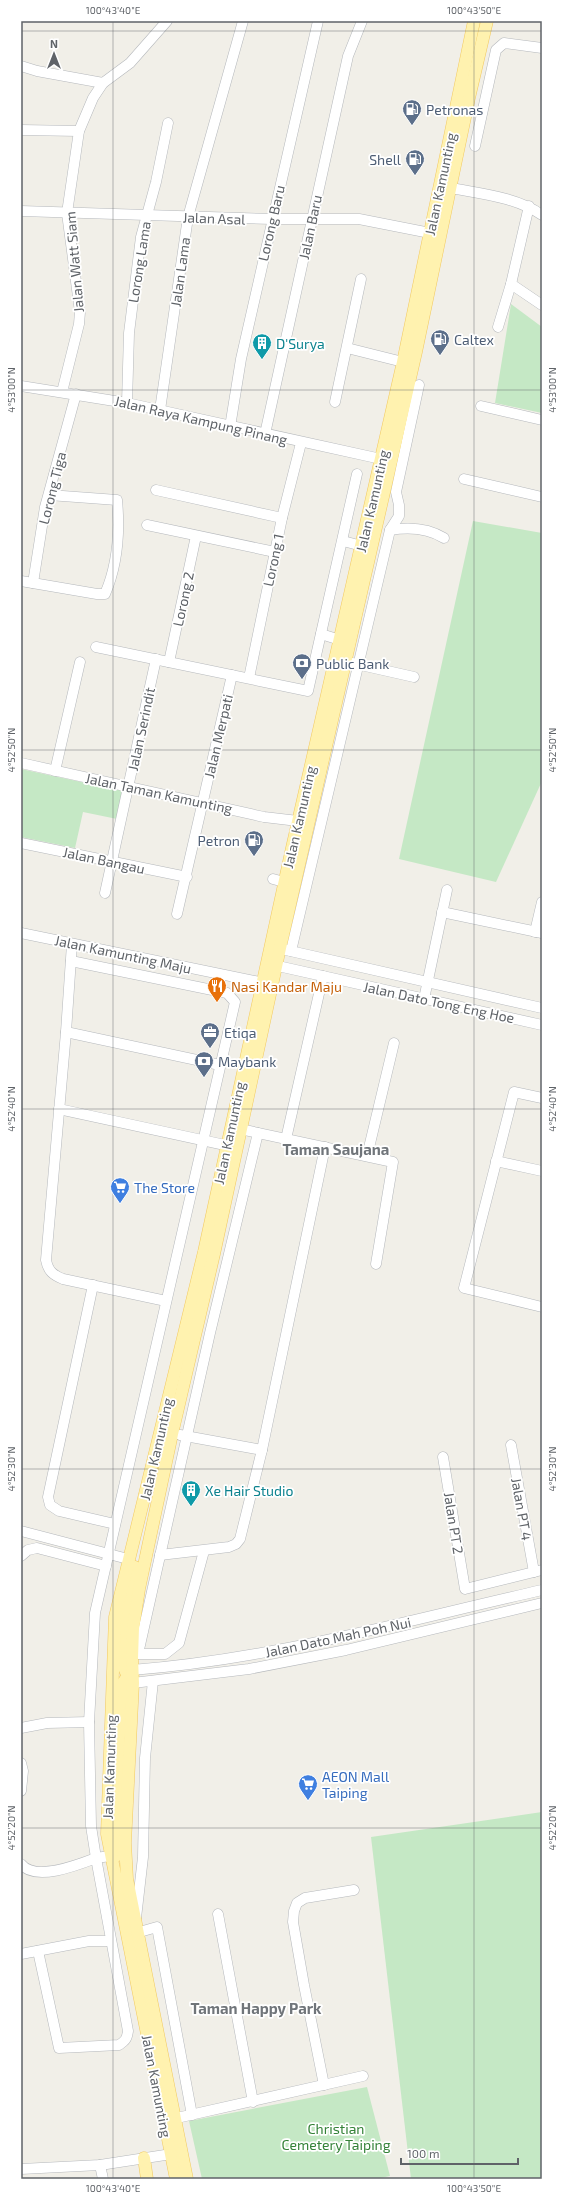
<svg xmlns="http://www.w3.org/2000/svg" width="563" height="2200" viewBox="0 0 563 2200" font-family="'Exo 2',sans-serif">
  <rect width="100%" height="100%" fill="#f1efe8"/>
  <g fill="#c5e8c5">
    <polygon points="511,304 542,327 542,413 495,403"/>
    <polygon points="473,521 542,533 542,781 496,882 399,859"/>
    <polygon points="21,769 123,791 117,819 83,812 75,848 21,837"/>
    <polygon points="542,1812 542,2179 411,2179 371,1837"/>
    <polygon points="367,2087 390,2176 376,2179 202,2179 189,2121"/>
  </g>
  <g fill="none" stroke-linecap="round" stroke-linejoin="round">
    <defs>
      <g id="minor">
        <polyline points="21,66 37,71 103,83"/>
        <polyline points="21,130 79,131"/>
        <polyline points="475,146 496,50 504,43 542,48"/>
        <path d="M451 188C482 194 516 197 542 215"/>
        <polyline points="21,211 272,219 359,219 430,233"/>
        <polyline points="511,284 542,305"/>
        <polyline points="498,327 511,284 529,206"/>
        <polyline points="347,348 403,362"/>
        <polyline points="21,386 127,403 381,459"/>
        <polyline points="62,392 79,324 80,312 67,213 79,131 93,98 103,83 130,63 167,21"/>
        <polyline points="335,402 361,279"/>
        <polyline points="127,403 129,333 141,237 156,182 168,123"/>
        <polyline points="481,406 542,420"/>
        <polyline points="160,410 188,217 243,21"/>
        <polyline points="230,427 241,359 318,21"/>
        <polyline points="265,434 348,56 362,21"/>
        <polyline points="464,479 542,497"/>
        <polyline points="156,490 282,518"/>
        <polyline points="147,525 275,552"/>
        <path d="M390 530C408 527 428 528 444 538"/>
        <polyline points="343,541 362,546"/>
        <path d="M21 581 97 594H105C118 564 120 532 117 500L49 495"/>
        <polyline points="33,583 45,507 76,394"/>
        <polyline points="321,634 340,640"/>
        <polyline points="96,647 308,691 357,474"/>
        <polyline points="169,662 196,536"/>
        <polyline points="352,663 414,677"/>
        <polyline points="249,678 282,518 301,443"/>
        <polyline points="21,763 264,817 298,821"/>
        <polyline points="55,771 80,662"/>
        <polyline points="21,843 187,877"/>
        <polyline points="273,879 284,882"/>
        <polyline points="105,893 156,659"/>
        <polyline points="442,912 542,933"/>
        <polyline points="177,914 232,675"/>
        <polyline points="535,932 542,902"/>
        <polyline points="21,933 269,984"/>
        <path d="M72 944 66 1032 46 1260C48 1271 53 1275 63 1279L166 1301"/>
        <polyline points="286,950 542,1008"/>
        <polyline points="291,951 390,530 399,516 399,505 396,492 419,385"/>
        <polyline points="71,961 227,993 235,1002 95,1613 89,1722 91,1826 96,1858 110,1856"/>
        <polyline points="269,964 542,1025"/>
        <polyline points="424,999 447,890"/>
        <polyline points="66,1032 220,1065"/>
        <polyline points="542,1098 514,1092 464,1288 542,1307"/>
        <polyline points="59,1109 225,1145"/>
        <polyline points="240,1129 393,1162 376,1264"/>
        <polyline points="286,1139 323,976"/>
        <polyline points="367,1156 394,1043"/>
        <polyline points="496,1161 542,1171"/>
        <polyline points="93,1285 48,1497 50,1505 59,1511 115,1524"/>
        <polyline points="180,1435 262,1450"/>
        <polyline points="511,1445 534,1572"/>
        <polyline points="443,1457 465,1589 542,1570"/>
        <polyline points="21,1531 128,1559"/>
        <polyline points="204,1551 179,1643 165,1654 138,1654 210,1333 258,1133"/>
        <polyline points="160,1555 229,1547 236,1544 240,1539 262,1450 325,1147"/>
        <polyline points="21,1556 28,1550 37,1548 106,1566"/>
        <path d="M132 1670C274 1659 404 1621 542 1590"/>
        <polyline points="133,1683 249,1669 346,1650 542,1603"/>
        <polyline points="21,1728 47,1723 89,1722"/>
        <polyline points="21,1763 23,1771 21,1791"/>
        <path d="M21 1864C35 1882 78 1865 96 1858L128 2031C127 2039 125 2041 119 2045L59 2048 38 1951"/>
        <polyline points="218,1914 253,2102"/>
        <polyline points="136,1918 143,1857 145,1758 153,1681"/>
        <polyline points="136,1933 157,1927 192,2115"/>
        <polyline points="21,1954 89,1941 111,1941"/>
        <polyline points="324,2085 304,1985 293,1922 294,1911 297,1903 305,1898 354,1890"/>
        <polyline points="168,2120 363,2076"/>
        <polyline points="100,2165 103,2179"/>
        <polyline points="21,2169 100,2165 178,2153"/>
      </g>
      <g id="major">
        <path d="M128 1677C112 1647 131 1599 135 1567"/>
        <polyline points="116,1856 119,1734 123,1683 132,1670"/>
        <polyline points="144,2158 147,2179"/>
        <polyline points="176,2179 107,1834 115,1617 204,1252 292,848 403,362 474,21"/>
        <polyline points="187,2179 127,1879 125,1843 133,1683 132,1658 133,1628 139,1589 172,1434 214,1254 280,948 416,352 469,98 487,21"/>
      </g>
    </defs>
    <use href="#minor" stroke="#b5b8bc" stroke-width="11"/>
    <use href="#major" stroke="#f2c960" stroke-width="13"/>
    <use href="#minor" stroke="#fff" stroke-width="10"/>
    <use href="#major" stroke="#fff2af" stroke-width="12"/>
  </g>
  <path fill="none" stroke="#5f6368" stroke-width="1" stroke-opacity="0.45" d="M113 21V2179M474 21V2179M21 31H542M21 390H542M21 750H542M21 1109H542M21 1469H542M21 1828H542"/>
  <defs>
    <symbol id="fuel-pin" viewBox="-11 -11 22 30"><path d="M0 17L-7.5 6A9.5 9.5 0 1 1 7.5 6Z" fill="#5c6f8a" stroke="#fff"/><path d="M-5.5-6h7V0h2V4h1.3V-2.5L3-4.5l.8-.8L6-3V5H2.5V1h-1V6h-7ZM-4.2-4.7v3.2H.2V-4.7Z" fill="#fff"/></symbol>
    <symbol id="building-pin" viewBox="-11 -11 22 30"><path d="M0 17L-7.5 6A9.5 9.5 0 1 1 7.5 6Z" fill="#0f9aa8" stroke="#fff"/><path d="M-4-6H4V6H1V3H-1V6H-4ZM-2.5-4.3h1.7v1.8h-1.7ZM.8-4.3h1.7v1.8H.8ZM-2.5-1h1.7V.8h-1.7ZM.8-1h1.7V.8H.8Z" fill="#fff"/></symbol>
    <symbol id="bank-pin" viewBox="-11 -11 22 30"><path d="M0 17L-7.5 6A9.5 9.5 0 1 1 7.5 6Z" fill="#5c6f8a" stroke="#fff"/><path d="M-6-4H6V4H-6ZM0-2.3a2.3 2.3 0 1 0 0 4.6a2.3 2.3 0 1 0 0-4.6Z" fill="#fff"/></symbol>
    <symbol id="restaurant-pin" viewBox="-11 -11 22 30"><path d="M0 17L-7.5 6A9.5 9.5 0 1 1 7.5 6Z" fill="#e8710a" stroke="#fff"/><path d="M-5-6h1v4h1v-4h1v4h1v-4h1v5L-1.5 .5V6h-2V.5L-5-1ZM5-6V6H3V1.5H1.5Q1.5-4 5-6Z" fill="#fff"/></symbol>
    <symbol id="office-pin" viewBox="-11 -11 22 30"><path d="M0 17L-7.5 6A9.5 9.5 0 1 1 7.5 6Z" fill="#5c6f8a" stroke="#fff"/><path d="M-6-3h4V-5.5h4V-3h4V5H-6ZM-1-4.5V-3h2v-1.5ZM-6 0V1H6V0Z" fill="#fff"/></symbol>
    <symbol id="supermarket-pin" viewBox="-11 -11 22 30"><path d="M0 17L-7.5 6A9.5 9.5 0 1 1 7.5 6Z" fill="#3f7fe0" stroke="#fff"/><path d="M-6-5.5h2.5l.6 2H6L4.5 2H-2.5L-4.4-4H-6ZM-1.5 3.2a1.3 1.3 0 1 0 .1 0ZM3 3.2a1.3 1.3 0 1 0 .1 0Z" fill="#fff"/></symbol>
  </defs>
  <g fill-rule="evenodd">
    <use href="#fuel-pin" x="401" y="98" width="22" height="30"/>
    <use href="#fuel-pin" x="404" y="148" width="22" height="30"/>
    <use href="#fuel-pin" x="429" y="328" width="22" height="30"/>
    <use href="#building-pin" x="251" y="332" width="22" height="30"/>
    <use href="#bank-pin" x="291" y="652" width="22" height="30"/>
    <use href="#fuel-pin" x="243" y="829" width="22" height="30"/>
    <use href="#restaurant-pin" x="206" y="975" width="22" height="30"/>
    <use href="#office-pin" x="199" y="1021" width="22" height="30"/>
    <use href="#bank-pin" x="193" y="1050" width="22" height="30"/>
    <use href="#supermarket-pin" x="109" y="1176" width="22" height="30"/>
    <use href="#building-pin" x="180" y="1479" width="22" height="30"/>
    <use href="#supermarket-pin" x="297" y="1773" width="22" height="30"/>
  </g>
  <g text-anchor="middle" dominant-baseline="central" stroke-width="3.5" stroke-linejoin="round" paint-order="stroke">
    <g font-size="14" fill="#4e5e75" stroke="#fff" text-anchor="start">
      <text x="426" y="109">Petronas</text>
      <text x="401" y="159" text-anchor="end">Shell</text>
      <text x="454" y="339">Caltex</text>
      <text x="316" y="663">Public Bank</text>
      <text x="240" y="840" text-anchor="end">Petron</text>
      <text x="224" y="1032">Etiqa</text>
      <text x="218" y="1061">Maybank</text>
    </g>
    <g font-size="14" fill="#5f6368" stroke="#fff">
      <text transform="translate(440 184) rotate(-78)">Jalan Kamunting</text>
      <text transform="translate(214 218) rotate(2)">Jalan Asal</text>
      <text transform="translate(271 223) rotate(-77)">Lorong Baru</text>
      <text transform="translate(310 227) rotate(-78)">Jalan Baru</text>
      <text transform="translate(74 262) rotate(-95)">Jalan Watt Siam</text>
      <text transform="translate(139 262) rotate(-81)">Lorong Lama</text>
      <text transform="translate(180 272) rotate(-82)">Jalan Lama</text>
      <text transform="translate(201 420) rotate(13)">Jalan Raya Kampung Pinang</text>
      <text transform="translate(52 488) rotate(-76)">Lorong Tiga</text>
      <text transform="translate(372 501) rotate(-77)">Jalan Kamunting</text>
      <text transform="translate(273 560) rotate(-78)">Lorong 1</text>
      <text transform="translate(183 599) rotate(-78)">Lorong 2</text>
      <text transform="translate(141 729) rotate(-78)">Jalan Serindit</text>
      <text transform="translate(218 736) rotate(-77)">Jalan Merpati</text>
      <text transform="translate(159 793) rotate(12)">Jalan Taman Kamunting</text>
      <text transform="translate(299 817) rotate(-77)">Jalan Kamunting</text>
      <text transform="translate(104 860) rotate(12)">Jalan Bangau</text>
      <text transform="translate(123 954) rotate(12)">Jalan Kamunting Maju</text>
      <text transform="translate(439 1002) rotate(12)">Jalan Dato Tong Eng Hoe</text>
      <text transform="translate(229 1133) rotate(-78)">Jalan Kamunting</text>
      <text transform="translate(156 1449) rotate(-77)">Jalan Kamunting</text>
      <text transform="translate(522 1509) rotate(80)">Jalan PT 4</text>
      <text transform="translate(454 1523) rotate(81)">Jalan PT 2</text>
      <text transform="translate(338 1637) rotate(-12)">Jalan Dato Mah Poh Nui</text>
      <text transform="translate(109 1767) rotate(-88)">Jalan Kamunting</text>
      <text transform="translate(157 2086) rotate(79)">Jalan Kamunting</text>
    </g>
    <g font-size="14" fill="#0d838f" stroke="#fff" text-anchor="start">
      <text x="276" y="343">D'Surya</text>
      <text x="205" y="1490">Xe Hair Studio</text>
    </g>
    <g font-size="14" fill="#c56008" stroke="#fff" text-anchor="start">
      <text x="231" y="986">Nasi Kandar Maju</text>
    </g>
    <g font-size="14" fill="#366cbe" stroke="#fff" text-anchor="start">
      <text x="134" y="1187">The Store</text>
      <text x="322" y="1776">AEON Mall<tspan x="322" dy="16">Taiping</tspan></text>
    </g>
    <g font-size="14" fill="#348238" stroke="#fff">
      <text x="336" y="2128">Christian<tspan x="336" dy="16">Cemetery Taiping</tspan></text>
    </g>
    <g font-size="15" font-weight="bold" fill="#70757a" stroke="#fff">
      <text x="336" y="1149">Taman Saujana</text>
      <text x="256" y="2008">Taman Happy Park</text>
    </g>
  </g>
  <rect width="563" height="2200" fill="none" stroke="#ffffff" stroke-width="44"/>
  <g transform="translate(54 54)" stroke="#ffffff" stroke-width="3" paint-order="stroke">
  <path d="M0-3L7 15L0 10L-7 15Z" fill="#5f6368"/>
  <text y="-6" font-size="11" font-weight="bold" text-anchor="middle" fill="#5f6368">N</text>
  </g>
  <path d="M401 2158v6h117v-6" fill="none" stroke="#5f6368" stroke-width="2"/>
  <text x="407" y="2158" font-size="12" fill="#5f6368" stroke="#ffffff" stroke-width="3" paint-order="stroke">100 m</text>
  <rect x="22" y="22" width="519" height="2156" fill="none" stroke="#5f6368" stroke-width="1.5"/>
  <g font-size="10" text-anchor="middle" fill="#5f6368">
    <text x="113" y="14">100°43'40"E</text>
    <text x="474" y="14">100°43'50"E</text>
    <text transform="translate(11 390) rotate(-90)" y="4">4°53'00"N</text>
    <text transform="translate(552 390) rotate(-90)" y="4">4°53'00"N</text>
    <text transform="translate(11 750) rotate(-90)" y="4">4°52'50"N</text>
    <text transform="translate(552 750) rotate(-90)" y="4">4°52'50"N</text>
    <text transform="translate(11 1109) rotate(-90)" y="4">4°52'40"N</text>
    <text transform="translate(552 1109) rotate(-90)" y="4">4°52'40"N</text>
    <text transform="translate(11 1469) rotate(-90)" y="4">4°52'30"N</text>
    <text transform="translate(552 1469) rotate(-90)" y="4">4°52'30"N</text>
    <text transform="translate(11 1828) rotate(-90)" y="4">4°52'20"N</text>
    <text transform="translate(552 1828) rotate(-90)" y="4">4°52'20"N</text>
    <text x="113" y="2192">100°43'40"E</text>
    <text x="474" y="2192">100°43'50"E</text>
  </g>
</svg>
